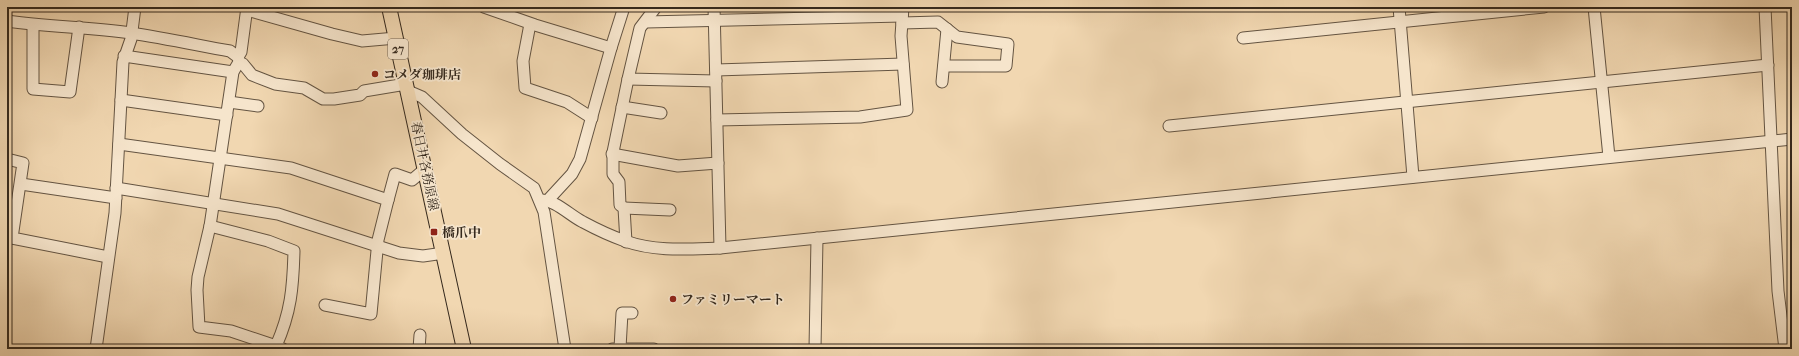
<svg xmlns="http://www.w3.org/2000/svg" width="1799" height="356" viewBox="0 0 1799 356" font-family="'IM FELL French Canon','Noto Serif JP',serif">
  <rect width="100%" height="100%" fill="#f1d7b1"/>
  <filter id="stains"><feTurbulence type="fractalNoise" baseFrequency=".005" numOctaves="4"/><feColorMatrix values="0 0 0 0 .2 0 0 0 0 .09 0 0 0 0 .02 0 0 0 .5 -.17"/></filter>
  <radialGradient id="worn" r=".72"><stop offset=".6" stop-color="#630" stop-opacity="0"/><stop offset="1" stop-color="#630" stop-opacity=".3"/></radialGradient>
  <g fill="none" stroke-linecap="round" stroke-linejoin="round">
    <defs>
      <g id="minor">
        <polyline points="484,7 535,25 611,48"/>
        <polyline points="656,7 640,28 628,79 716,81"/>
        <polyline points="714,7 720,248"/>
        <polyline points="1399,7 1413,177"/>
        <polyline points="1594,7 1609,157"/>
        <polyline points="1765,7 1778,291 1785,349"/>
        <polyline points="247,10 332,34 362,41 396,38"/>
        <path d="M7 21C48 27 90 27 131 33 164 38 197 45 230 51L238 57 239 62 233 72 210 226 198 277 197 290 199 327 231 331 276 346"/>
        <polyline points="646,22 902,16"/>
        <polyline points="902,23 938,22 957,37 1008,44 1006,66 944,66"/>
        <polyline points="530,24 523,61 525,88 567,102 592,118"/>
        <polyline points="33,25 33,89 70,92 79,27"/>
        <polyline points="1243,38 1544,7"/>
        <polyline points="124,56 233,72"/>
        <polyline points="238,57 241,52 247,7"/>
        <polyline points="239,62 243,64 252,75 275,84 304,88 323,99 334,99 360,95 364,91 406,84"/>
        <polyline points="716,70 903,64"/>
        <polyline points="942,82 947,29"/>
        <polyline points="408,91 422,97 462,134 500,164 534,188 544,212 565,349"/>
        <polyline points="121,100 227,115"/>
        <polyline points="229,102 258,106"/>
        <polyline points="622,107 661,113"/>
        <polyline points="717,120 860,117 907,110 901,36 903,7"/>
        <polyline points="1169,126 1768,65"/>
        <polyline points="119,144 291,168 388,200 378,240 371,314 325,305"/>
        <polyline points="612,154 678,166 718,163"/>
        <polyline points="7,159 23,163 12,238 108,257"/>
        <polyline points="21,184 116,198"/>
        <polyline points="116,188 278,214 399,253 423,256 444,253"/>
        <polyline points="388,200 395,174 412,180 425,169"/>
        <path d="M540 200C556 200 569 215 583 222 596 229 611 236 625 241 656 252 688 249 720 248L1792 139"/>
        <polyline points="548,200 572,174 580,159 611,48 624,7"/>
        <polyline points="624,208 670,210"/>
        <path d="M210 226 268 241 294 251C293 288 291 312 276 346L283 349"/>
        <polyline points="626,242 624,208 620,205 619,182 613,174 613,152 628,79"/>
        <polyline points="620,348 622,313 632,313"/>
        <polyline points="96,349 115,213 123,62 131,39 135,7"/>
        <polyline points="419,349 420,335"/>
        <polyline points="612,349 654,349"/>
        <polyline points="815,349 817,238"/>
      </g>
      <polyline id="major" points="389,7 464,349"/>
    </defs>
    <use href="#minor" stroke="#645442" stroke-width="13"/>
    <use href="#major" stroke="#35291d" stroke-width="16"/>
    <use href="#minor" stroke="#f6e5cc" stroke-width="11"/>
    <use href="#major" stroke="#f1d7b1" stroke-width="14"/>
  </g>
  <g fill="#8f2418" stroke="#f6e5cc" stroke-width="1.5">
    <circle cx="375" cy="74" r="4"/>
    <rect x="430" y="228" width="8" height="8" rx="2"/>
    <circle cx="673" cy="299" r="4"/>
  </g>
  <g text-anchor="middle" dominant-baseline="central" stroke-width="3.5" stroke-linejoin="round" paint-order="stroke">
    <rect fill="#f6e5cc" stroke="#6f6152" stroke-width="1" x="388" y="39" width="20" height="20" rx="3"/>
    <g font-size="12" font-weight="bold" fill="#35291d">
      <text x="398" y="49">27</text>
    </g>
    <g font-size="13" font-weight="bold" fill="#35291d" stroke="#f6e5cc" text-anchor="start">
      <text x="383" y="74">コメダ珈琲店</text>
      <text x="442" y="232">橋爪中</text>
      <text x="681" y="299">ファミリーマート</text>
    </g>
    <g font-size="13" fill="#35291d" stroke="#f6e5cc">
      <text transform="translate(425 166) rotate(78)">春日井各務原線</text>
    </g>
  </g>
  <rect width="1799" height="356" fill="none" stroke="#f1d7b1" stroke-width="24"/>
  <rect x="8" y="8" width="1783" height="340" fill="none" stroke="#35291d" stroke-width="2"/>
  <rect x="12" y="12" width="1775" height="332" fill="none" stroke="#35291d"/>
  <rect width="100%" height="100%" filter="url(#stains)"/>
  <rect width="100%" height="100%" fill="url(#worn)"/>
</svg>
